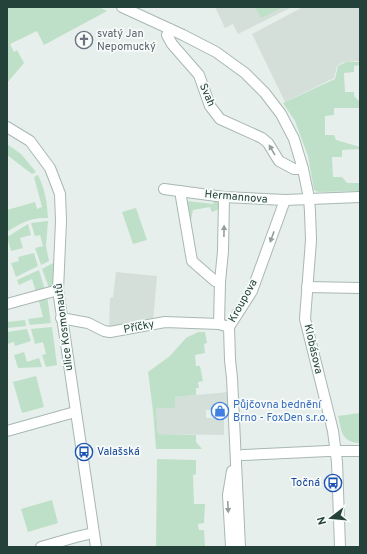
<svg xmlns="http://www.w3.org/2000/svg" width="367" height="554" viewBox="0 0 367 554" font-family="Overpass,sans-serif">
  <rect width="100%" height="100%" fill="#e6efeb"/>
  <g fill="#d4dfda">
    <polygon points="215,7 292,7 238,34 233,24 225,28"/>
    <polygon points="303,7 358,7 360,12 360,61 343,62 337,66 334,78 285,102 252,34"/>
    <polygon points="116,272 157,276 153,322 109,328 110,298 113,297"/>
    <polygon points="228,392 228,409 206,410 206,418 224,418 224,435 158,434 156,408 175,408 175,397"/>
  </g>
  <g fill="#bfe0c8">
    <polygon points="7,7 99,7 107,11 44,45 37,31 10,44 14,52 17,50 24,63 7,83"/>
    <polygon points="255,7 280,7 281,8 261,18"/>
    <polygon points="360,62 360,65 354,66 354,72 344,73 345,92 354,92 354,96 360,102 360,108 334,108 334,115 325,116 325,135 334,135 336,140 360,147 360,149 342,150 342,157 332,157 333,177 342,177 347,183 360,183 360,189 359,191 318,192 314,190 308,156 295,121 283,103 335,79 338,66 346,62"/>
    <polygon points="7,144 21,154 36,172 32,174 7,155"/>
    <path d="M38 175C45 189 47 202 48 218 31 217 20 223 7 232V210L35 202 37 209 42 207 34 177Z"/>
    <polygon points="187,196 187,201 213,204 214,199 218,200 219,209 212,212 210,207 193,210 189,230 184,198"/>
    <polygon points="136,208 147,240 133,244 122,212"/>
    <polygon points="48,221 46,246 49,261 41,265 35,248 43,246 40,235 35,236 31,223"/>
    <polygon points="28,224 31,235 20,238 23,248 11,251 7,237"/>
    <polygon points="34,253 38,266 16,277 11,263 19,261 18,257"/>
    <path d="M55 262C55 272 57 282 49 288L42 269Z"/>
    <polygon points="39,270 45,290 36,292 32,279 19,285 17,280"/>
    <polygon points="47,296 51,323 30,325 28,319 43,317 38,298"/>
    <polygon points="25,320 26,326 7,328 7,322"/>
    <polygon points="52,327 57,365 46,367 42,355 46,354 43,342 35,344 31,329"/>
    <polygon points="27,329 31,341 15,346 14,342 7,344 7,332"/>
    <polygon points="198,332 205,332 207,343 204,344 205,353 195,355 196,366 200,366 203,381 198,382 199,388 196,388 196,395 175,397 175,408 156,408 158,434 196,435 196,442 202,449 156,449 153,411 148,372 170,356 186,338"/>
    <polygon points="24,352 27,362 39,358 42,367 18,368 14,355"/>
    <polygon points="36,376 44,407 22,413 13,382"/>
    <path d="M360 413V443C341 442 342 432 338 416Z"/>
    <polygon points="157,459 196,460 196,474 193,475 194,504 205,504 204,523 198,524 199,530 204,530 205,547 156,547"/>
    <polygon points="52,500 58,523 28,532 21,509"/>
  </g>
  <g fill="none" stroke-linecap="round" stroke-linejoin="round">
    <defs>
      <g id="minor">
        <polyline points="122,7 183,35 216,52 245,73 265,93 281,114 294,139 303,169 309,198 310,212 311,240 305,319 333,431 337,462 340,547"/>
        <polyline points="170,29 167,35 172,44 199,75 210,106 220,119 262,138 268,143 279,161 294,169 303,169"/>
        <polyline points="7,127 30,141 50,168 60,194 61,221 58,290 96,547"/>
        <polyline points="164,189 224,197 285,200 360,197"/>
        <polyline points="180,191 192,261 215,281 220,282"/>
        <polyline points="307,287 360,288"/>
        <polyline points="7,304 58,290"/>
        <polyline points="61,318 88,323 104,331 110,332 165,322 219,324 229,327"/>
        <polyline points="219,324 220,282 223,251 224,197"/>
        <polyline points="7,431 75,412"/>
        <polyline points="243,455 328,451 360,451"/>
        <polyline points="41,547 76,537 93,533"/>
        <polyline points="231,547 228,495 232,471"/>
        <polyline points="240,547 232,378 230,360 229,327 252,291 285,200"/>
      </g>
    </defs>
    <use href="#minor" stroke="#a8b8b2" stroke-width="12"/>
    <use href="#minor" stroke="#fff" stroke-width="10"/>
  </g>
  <defs><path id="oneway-solid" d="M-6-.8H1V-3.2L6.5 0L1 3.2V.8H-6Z"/></defs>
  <g fill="#92a09c">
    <use href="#oneway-solid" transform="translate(272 150) rotate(-120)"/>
    <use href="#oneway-solid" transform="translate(224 231) rotate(-89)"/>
    <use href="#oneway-solid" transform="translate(272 237) rotate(110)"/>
    <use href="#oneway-solid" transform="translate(228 507) rotate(87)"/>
  </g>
  <defs>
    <symbol id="church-ring" viewBox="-11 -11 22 22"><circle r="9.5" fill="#f7fbf9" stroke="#6b7280" stroke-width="1.5"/><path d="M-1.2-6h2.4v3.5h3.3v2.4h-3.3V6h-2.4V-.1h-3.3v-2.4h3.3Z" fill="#6b7280"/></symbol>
    <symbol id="shop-ring" viewBox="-11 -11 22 22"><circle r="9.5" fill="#f7fbf9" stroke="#3f7fe0" stroke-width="1.5"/><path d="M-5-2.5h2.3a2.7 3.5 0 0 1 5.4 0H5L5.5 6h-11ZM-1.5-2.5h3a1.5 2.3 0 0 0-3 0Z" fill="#3f7fe0"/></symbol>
    <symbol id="bus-ring" viewBox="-11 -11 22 22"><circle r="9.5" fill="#f7fbf9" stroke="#1a4fb4" stroke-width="1.5"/><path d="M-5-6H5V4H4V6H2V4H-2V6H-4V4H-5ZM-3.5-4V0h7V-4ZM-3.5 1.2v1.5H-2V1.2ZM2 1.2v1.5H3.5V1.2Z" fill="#1a4fb4"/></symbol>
  </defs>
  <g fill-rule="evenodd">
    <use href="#church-ring" x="74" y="30" width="20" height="20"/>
    <use href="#shop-ring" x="210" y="401" width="20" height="20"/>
    <use href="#bus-ring" x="74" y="442" width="20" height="20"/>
    <use href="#bus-ring" x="323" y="473" width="20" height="20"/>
  </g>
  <g text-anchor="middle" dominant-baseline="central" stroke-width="3.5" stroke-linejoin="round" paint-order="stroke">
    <g font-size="11" fill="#5b616d" stroke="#f7fbf9" text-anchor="start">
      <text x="97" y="34">svatý Jan<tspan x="97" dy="13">Nepomucký</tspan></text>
    </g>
    <g font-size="11" fill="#24423a" stroke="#f7fbf9">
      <text transform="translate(207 95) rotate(66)">Svah</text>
      <text transform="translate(236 197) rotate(5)">Hermannova</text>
      <text transform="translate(243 301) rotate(-61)">Kroupova</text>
      <text transform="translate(64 327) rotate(-97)">ulice Kosmonautů</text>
      <text transform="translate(139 327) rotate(-11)">Příčky</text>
      <text transform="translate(313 349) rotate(77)">Klobásova</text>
    </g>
    <g font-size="11" fill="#366cbe" stroke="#f7fbf9" text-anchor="start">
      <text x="233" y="405">Půjčovna bednění<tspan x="233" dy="13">Brno - FoxDen s.r.o.</tspan></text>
    </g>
    <g font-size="11" fill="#164399" stroke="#f7fbf9" text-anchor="start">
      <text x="97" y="452">Valašská</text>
      <text x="320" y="483" text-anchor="end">Točná</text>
    </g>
  </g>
  <rect width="367" height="554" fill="none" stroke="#24423a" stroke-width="16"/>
  <g transform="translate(331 518) rotate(254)" stroke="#f7fbf9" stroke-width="3" paint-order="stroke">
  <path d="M0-3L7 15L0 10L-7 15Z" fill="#24423a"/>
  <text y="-6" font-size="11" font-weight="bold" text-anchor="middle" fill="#24423a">N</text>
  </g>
</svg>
